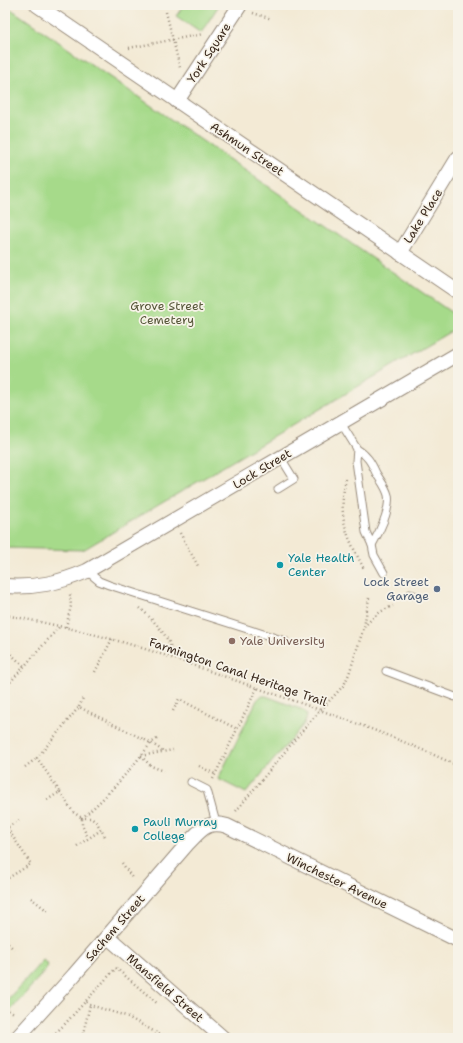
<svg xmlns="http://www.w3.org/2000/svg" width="463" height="1043" viewBox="0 0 463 1043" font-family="'Shantell Sans',sans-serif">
  <rect width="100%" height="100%" fill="#f7f3e8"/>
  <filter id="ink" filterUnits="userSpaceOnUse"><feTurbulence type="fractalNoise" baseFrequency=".025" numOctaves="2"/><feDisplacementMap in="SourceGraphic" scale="8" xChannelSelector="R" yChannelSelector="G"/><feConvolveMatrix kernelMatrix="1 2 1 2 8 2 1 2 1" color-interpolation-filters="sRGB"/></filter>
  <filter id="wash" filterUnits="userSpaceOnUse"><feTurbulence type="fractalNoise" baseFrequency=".012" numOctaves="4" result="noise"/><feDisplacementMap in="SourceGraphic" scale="16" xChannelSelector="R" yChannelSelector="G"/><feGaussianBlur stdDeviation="0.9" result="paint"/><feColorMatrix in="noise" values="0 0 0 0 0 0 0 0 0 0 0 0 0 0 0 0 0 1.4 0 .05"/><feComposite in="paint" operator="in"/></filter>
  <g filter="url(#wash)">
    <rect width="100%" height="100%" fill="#f3ead5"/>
    <g fill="#a6da8a" stroke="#708254">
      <polygon points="5,5 458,317 458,327 83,550 5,548"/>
      <polygon points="184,5 219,5 201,33 176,16"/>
      <polygon points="261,696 266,696 303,710 307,714 306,720 303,725 246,793 218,779 257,700"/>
      <polygon points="43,960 47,963 48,967 5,1017 5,997 8,999"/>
    </g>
  </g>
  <g filter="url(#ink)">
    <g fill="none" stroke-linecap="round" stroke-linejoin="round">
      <defs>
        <g id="lane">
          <path d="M341 423 357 449 356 461 366 532 372 545C379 533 391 509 388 495 386 487 380 480 376 473 371 462 367 455 357 449"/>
          <polyline points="278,489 294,479 281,458"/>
          <polyline points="372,545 374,555 384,573"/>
          <polyline points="87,571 99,581 109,585 285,641"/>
          <polyline points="410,594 414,595"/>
          <polyline points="386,671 458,698"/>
          <polyline points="191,782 207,790 216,823"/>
        </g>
        <g id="street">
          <polyline points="37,5 458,292"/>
          <polyline points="177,101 240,5"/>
          <polyline points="400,253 458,158"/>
          <path d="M5 586C36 588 59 583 87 571L458 354"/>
          <polyline points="108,937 223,1038"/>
          <path d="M17 1038 74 975 188 843C201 830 207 820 227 826L458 940"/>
        </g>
      </defs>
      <use href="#lane" stroke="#978a7a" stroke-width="9"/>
      <use href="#street" stroke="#978a7a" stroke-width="16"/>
      <g stroke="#978a7a" stroke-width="2.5" stroke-dasharray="1 3" stroke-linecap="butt">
        <polyline points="166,12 180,68"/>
        <polyline points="253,13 272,19"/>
        <polyline points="129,48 203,34"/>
        <path d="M346 479C337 518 347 536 364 569"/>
        <polyline points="180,533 198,566"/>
        <path d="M140 608C150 617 168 635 171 648 172 651 171 654 171 657"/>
        <path d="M5 615C41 622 76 629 111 639 163 653 213 673 263 690 329 713 395 736 458 766"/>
        <polyline points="66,627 71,606 70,594"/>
        <path d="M364 627C373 617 381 610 393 606"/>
        <polyline points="5,649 24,666"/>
        <polyline points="95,672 112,639"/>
        <polyline points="5,688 60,626"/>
        <polyline points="79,707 83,698"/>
        <polyline points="173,711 179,699 237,729"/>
        <polyline points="157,739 151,743 163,751"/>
        <polyline points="141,756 173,750"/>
        <polyline points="141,756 151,766 164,771"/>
        <polyline points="199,766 215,774"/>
        <polyline points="25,767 37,758"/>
        <polyline points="213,779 257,688"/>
        <polyline points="60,792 73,812 82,818 82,825 88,838"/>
        <path d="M47 800 60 792 37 758 79 707 151 743C130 770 108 796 82 818H91L97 823 106 838"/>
        <polyline points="236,811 307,725 344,685 349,674 364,627 369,598"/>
        <polyline points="5,829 19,820"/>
        <polyline points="77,846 101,830"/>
        <polyline points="122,863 133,879"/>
        <polyline points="5,880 31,864 7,828"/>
        <polyline points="5,892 6,893"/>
        <polyline points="31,898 49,912"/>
        <polyline points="5,941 14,949"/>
        <polyline points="116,968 158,1004"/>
        <polyline points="86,1002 90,1005 126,1016 166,1038"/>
        <polyline points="5,1008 14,1013"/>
        <polyline points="50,1038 63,1026 116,968"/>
        <polyline points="69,1038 71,1038"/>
        <polyline points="82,1038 90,1005"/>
      </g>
      <use href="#lane" stroke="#fff" stroke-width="7"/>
      <use href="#street" stroke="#fff" stroke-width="14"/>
    </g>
  </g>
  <g fill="#0f9aa8" stroke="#f7f3e8" stroke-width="1.5">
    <circle cx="280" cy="565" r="4"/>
    <circle cx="135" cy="829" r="4"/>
  </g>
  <circle fill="#5c6f8a" stroke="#f7f3e8" stroke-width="1.5" cx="437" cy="589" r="4"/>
  <circle fill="#8d6e63" stroke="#f7f3e8" stroke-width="1.5" cx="232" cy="641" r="4"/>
  <g text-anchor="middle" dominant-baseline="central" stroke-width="3.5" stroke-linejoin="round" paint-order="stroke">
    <g font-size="12" fill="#3b2a1e" stroke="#f7f3e8">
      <text transform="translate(209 53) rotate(-57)">York Square</text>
      <text transform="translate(247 149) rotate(34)">Ashmun Street</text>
      <text transform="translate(423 216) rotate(-58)">Lake Place</text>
      <text transform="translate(262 469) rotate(-31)">Lock Street</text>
      <text transform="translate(238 672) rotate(19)">Farmington Canal Heritage Trail</text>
      <text transform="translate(337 881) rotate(26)">Winchester Avenue</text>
      <text transform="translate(115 928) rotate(-49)">Sachem Street</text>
      <text transform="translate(165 988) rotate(41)">Mansfield Street</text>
    </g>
    <g font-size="12" fill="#565639" stroke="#f7f3e8">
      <text x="167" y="306">Grove Street<tspan x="167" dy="14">Cemetery</tspan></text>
    </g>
    <g font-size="12" fill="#0d838f" stroke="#f7f3e8" text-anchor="start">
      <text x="288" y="558">Yale Health<tspan x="288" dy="14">Center</tspan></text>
      <text x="143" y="822">Pauli Murray<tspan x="143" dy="14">College</tspan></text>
    </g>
    <g font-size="12" fill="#4e5e75" stroke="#f7f3e8" text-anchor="end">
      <text x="429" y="582">Lock Street<tspan x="429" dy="14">Garage</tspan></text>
    </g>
    <g font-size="12" fill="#785e54" stroke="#f7f3e8" text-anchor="start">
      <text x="240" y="641">Yale University</text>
    </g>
  </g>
  <rect width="463" height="1043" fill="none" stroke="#f7f3e8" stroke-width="20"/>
</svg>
